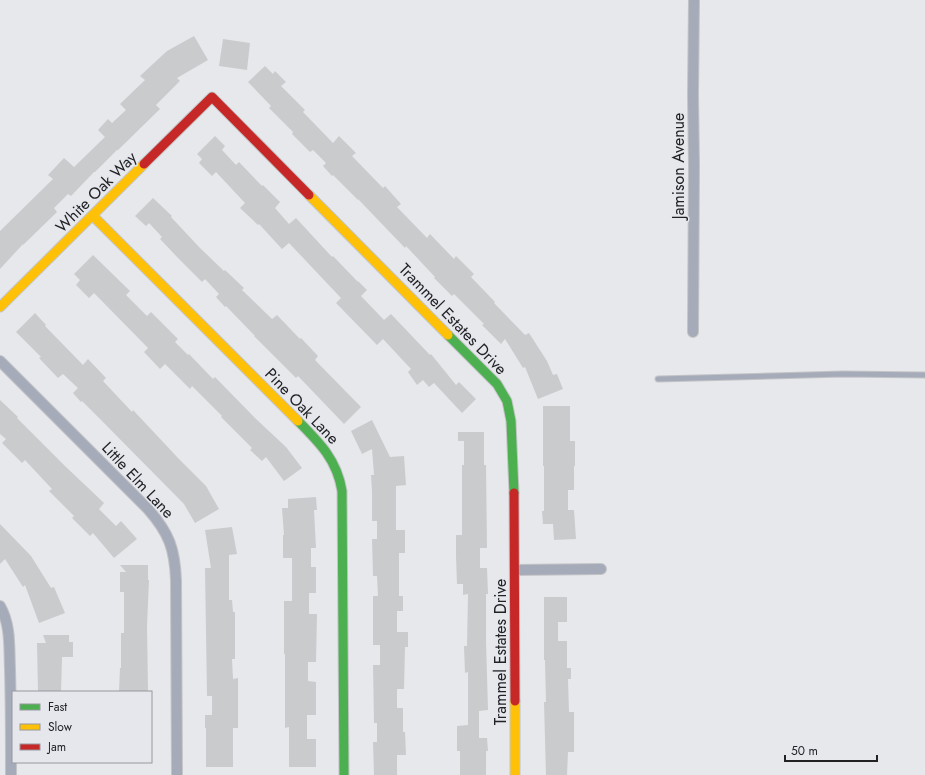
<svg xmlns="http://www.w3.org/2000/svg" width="925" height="775" viewBox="0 0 925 775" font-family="Jost,sans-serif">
  <rect width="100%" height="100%" fill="#e7e8eb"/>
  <g fill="#cacbcd">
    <polygon points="194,36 208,60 177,78 180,81 156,105 160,109 118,150 117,150 95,172 94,172 71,196 68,194 54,208 57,212 23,245 23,244 0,269 0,231 53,179 48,175 64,158 74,167 105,137 98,130 108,119 112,123 126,110 120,104 145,80 140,76 167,51"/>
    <polygon points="223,39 250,43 247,70 219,66"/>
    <polygon points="265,66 273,74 275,71 286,82 281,86 305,110 303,112 333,143 339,136 356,153 352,156 383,188 385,186 401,204 397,207 427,238 430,234 454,259 456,256 474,274 471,277 495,302 494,303 525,335 529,333 547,361 553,375 557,374 563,389 538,399 525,367 523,368 505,339 501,344 482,325 484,324 454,294 452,296 434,278 435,277 406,246 405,248 358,199 358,200 333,175 332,176 323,166 326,163 313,150 310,152 292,134 293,132 269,108 271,106 248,82"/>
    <polygon points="215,136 225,146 222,150 236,165 239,162 262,186 263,185 280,202 275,208 289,224 296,218 332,257 333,256 358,282 358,281 367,290 361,296 384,320 391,314 430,355 431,354 456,385 459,382 476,399 462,413 434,383 429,387 423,380 417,385 408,372 411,369 383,339 377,345 336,303 341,298 289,243 282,249 259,224 258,225 240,208 245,203 216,172 212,176 199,163 202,159 197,154"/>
    <polygon points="153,198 172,216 171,217 200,248 224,271 225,270 244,288 242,290 272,319 277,315 300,339 301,338 318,356 315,360 361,407 344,424 298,376 296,378 254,336 255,336 226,306 225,307 216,297 219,294 205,279 202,282 179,259 160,239 162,237 149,223 146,226 135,216"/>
    <polygon points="93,255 130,291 126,295 147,316 151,312 178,339 175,342 188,355 189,354 213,379 215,377 255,418 286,447 302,468 284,481 266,457 262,461 250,450 252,448 221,417 222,416 192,386 190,389 165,364 160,369 144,352 148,348 94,293 89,298 76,285 80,280 74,274"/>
    <polygon points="35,313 46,325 45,326 83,365 88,359 106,378 103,381 132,412 133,410 178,458 206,486 219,509 195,523 184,504 105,424 82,401 81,402 73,393 78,388 63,374 58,378 39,358 41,357 16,332"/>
    <polygon points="0,400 18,417 17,418 66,467 104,503 99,509 116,526 121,521 137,539 114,558 93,533 90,536 72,518 74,516 49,491 52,489 25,460 22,463 2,443 6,439 0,434"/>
    <polygon points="543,406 570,406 570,441 575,441 575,466 574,466 574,490 568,490 568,510 574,510 576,539 554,540 553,524 543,524 542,511 544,511 544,466 543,466"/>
    <polygon points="372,420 390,457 404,456 406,485 396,486 396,530 405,530 405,553 399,553 399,596 403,596 403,611 397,611 397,632 408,632 408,647 405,647 404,689 397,689 397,708 403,708 403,732 405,732 406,755 397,755 397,775 374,775 373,742 377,742 377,723 374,723 373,665 380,665 380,645 373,645 373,596 378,596 377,576 373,576 372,539 377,539 377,521 372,521 372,492 371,475 374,475 372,449 362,454 351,431"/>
    <polygon points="458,432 484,432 484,465 486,465 487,548 480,548 480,568 487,568 488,594 486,594 486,641 488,710 479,711 479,738 487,738 488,751 486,751 486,775 460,775 460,751 457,751 457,726 468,725 468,672 465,673 464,646 467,646 468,594 463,595 463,584 457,584 456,556 456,535 462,535 462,465 464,465 464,441 458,441"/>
    <polygon points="316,497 317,510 314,510 316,548 311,548 311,567 316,567 316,593 309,593 309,614 317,614 316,662 308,662 308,681 316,682 316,715 307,715 307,739 316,739 316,767 289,767 289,727 285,728 285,654 284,654 284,601 292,601 292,558 283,558 283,535 284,535 282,508 288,508 288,499"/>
    <polygon points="0,524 31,556 51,588 54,587 65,613 39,623 25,585 23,587 5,559 0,564"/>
    <polygon points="232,527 237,554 229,555 229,600 232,600 233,612 235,612 235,659 232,659 233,679 238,678 238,728 233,728 233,767 206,767 206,728 205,728 205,715 212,715 212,696 207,696 205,568 211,568 205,530"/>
    <polygon points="120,565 148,565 148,580 149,580 147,626 148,691 119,691 120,668 121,668 121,633 124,633 124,592 120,592 120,572 126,572"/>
    <polygon points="544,597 567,597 567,622 558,622 558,641 567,641 567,668 571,668 571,679 568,679 569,712 574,712 574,752 568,752 567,775 546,775 544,702 546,702 545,660 544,660"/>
    <polygon points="43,635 69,635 69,642 73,642 73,657 62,657 61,692 38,692 37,643 46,643"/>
  </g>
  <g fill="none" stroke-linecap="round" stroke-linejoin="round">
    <defs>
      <polyline id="lane" points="658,379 843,374 925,375"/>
      <g id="street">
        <polyline points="693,332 694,165 693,95 694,0"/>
        <path d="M0 361 148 509C169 533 175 549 176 581L177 775"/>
        <polyline points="515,570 601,569"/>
        <path d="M0 606C11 625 9 648 10 669 11 705 11 740 11 775"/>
      </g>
      <g id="fast">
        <polyline points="448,335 497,384 507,401 511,421 514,493"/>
        <path d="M298 421C320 443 337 460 342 491L344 775"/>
      </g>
      <g id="slow">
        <polyline points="309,195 448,335"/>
        <polyline points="93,216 298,421"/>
        <polyline points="0,307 144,164"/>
        <polyline points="515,701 515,775"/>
      </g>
      <g id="jam">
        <polyline points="144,164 212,97 309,195"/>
        <polyline points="514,493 515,701"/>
      </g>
    </defs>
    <use href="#lane" stroke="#c4c4c7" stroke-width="7"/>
    <use href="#street" stroke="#c4c4c7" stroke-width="12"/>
    <use href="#fast" stroke="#c4c4c7" stroke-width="11"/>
    <use href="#slow" stroke="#c4c4c7" stroke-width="11"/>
    <use href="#jam" stroke="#c4c4c7" stroke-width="11"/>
    <use href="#lane" stroke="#a6abba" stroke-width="5"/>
    <use href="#street" stroke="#a6abba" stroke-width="10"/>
    <use href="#fast" stroke="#4caf50" stroke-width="9"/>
    <use href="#slow" stroke="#ffc107" stroke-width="9"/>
    <use href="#jam" stroke="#c62828" stroke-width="9"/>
  </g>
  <g text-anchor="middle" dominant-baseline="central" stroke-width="3" stroke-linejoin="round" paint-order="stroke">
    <g font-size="16" fill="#222225" stroke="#e5e7ed">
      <text transform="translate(678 166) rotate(-90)">Jamison Avenue</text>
      <text transform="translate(96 192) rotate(-45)">White Oak Way</text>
      <text transform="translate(453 319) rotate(46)">Trammel Estates Drive</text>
      <text transform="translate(302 406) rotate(46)">Pine Oak Lane</text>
      <text transform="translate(138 480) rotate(47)">Little Elm Lane</text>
      <text transform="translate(500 652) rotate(-90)">Trammel Estates Drive</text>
    </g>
  </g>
  <rect x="12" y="691" width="140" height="72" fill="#e5e7ed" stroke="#97989d"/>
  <rect x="20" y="704" width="20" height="6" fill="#4caf50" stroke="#97989d"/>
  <text x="48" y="711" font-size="12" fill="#222225">Fast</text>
  <rect x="20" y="724" width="20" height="6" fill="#ffc107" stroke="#97989d"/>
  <text x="48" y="731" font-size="12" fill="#222225">Slow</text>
  <rect x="20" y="744" width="20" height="6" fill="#c62828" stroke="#97989d"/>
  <text x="48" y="751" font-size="12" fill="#222225">Jam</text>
  <path d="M785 755v6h92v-6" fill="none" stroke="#222225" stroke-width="2"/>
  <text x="791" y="755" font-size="12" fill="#222225" stroke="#e5e7ed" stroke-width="3" paint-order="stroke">50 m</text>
</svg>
